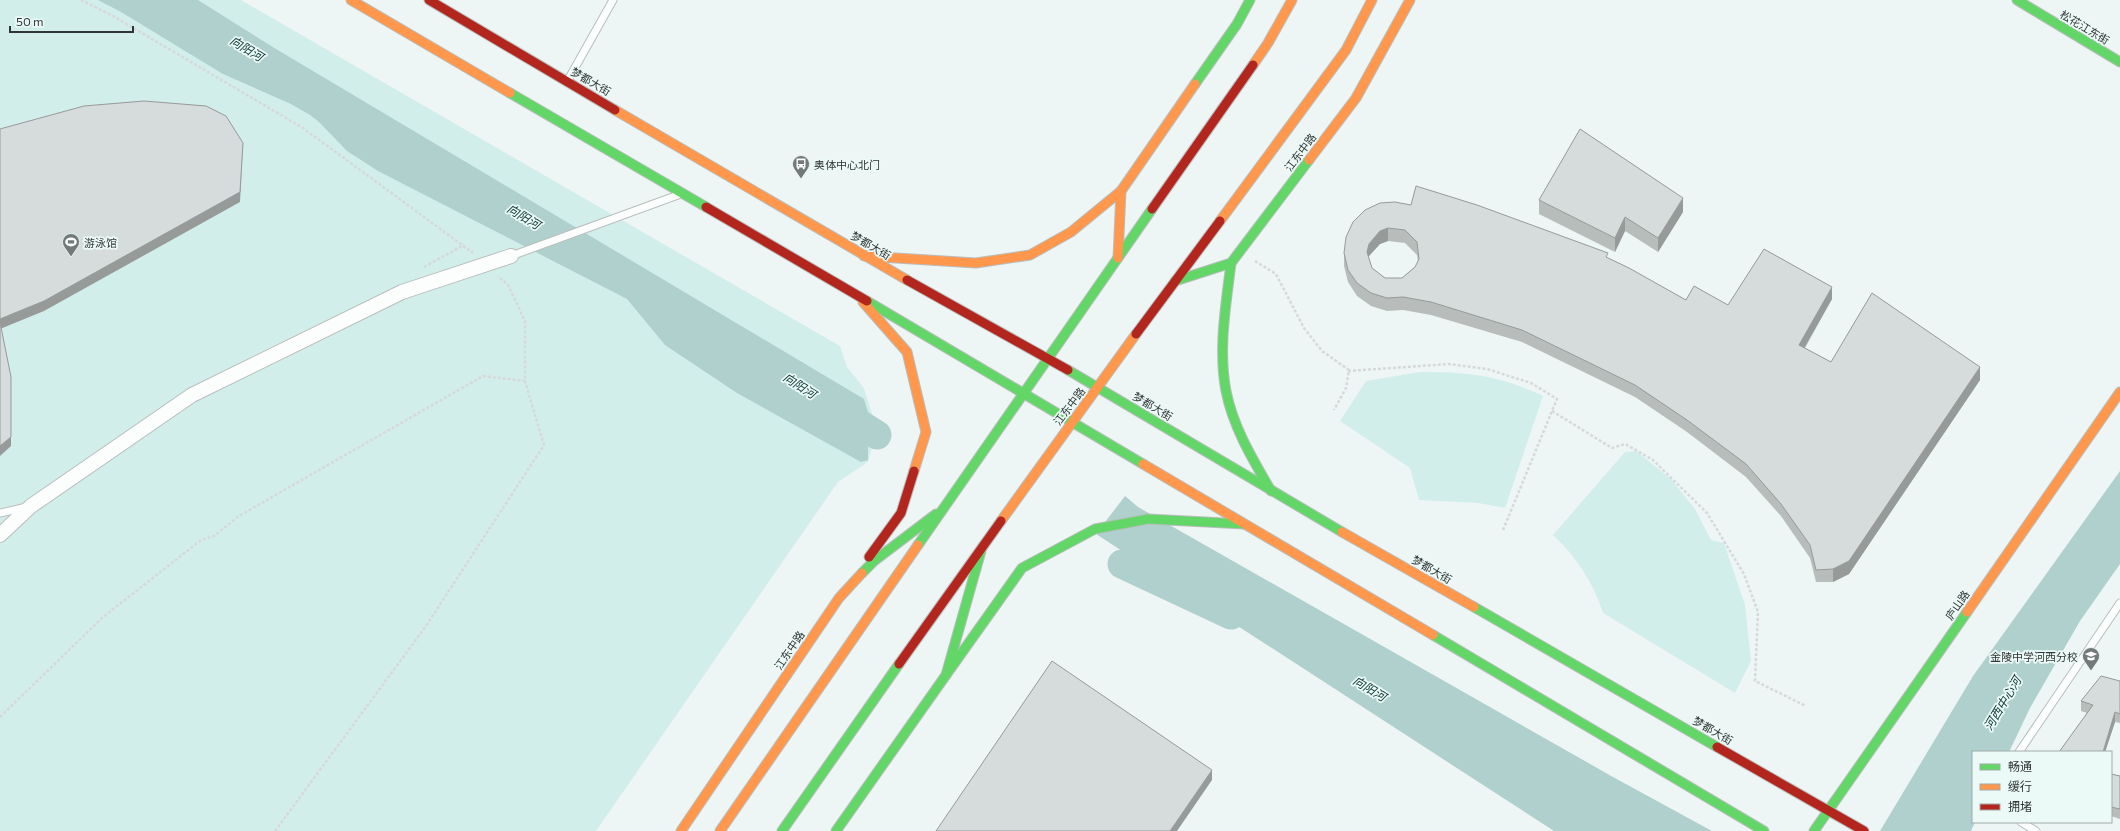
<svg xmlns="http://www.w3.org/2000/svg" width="2120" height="831" viewBox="0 0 2120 831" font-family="Commissioner,'Noto Sans SC',sans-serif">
  <rect width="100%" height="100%" fill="#eef6f5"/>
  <g fill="#d2eeeb">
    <polygon points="0,0 241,0 840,346 847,367 864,388 873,417 874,440 868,462 838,482 596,831 0,831"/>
    <path d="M1420 372C1469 372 1498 375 1543 396L1505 508 1478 503 1419 500 1410 468 1340 421 1366 381Z"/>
    <path d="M1636 451 1671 479 1695 509 1711 540 1724 543 1745 605 1751 661 1735 693 1603 613C1594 584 1576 556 1553 535L1625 452Z"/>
  </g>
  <g fill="#afd0cc">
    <polygon points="98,0 198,0 276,49 864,399 868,412 868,460 861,462 737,393 665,345 627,299 378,171 347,151 319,122 310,115 291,104 223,74 121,12"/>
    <polygon points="2120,471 2120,564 2080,621 2030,708 2009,752 1973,752 1973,822 1975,822 1971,831 1880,831 1973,676"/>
    <polygon points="1125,496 1138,507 1613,777 1712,831 1554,831 1096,534"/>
  </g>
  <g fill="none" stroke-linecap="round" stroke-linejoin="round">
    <g stroke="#afd0cc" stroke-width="29">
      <polyline points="836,409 877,435"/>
      <polyline points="1122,564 1231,615"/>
    </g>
    <defs>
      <g id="lane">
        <polyline points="568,80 613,0"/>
        <polyline points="511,256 678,195"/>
        <polyline points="0,513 27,507"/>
        <polyline points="2019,752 2120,603"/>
        <polyline points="2021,822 2036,831"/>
      </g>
      <polyline id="street" points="0,535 31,506 192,395 402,292 511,256"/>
      <g id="fast">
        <polyline points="2017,0 2120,62"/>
        <polyline points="1195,84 1237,24 1250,0"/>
        <polyline points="510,93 706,207"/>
        <path d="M1231 263C1226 305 1218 349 1226 391 1233 427 1253 460 1271 491"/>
        <polyline points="1175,281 1231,263 1309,160"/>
        <polyline points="867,301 1143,464"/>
        <polyline points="1068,370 1342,532"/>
        <polyline points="918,545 1152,209"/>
        <polyline points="862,573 874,561 936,514"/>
        <polyline points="1474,607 1717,747"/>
        <polyline points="1433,635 1764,831"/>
        <polyline points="946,675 1022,568 1095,529 1148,519 1244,524"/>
        <polyline points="782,831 899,664"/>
        <polyline points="836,831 946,675 981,551"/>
        <polyline points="1814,831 1967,612"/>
      </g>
      <g id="slow">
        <polyline points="351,0 510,93"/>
        <polyline points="1253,65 1268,43 1292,0"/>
        <polyline points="615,110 907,280"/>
        <polyline points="1309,160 1356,98 1410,0"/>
        <polyline points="1220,221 1346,50 1372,0"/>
        <polyline points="864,256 976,263 1030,255 1071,232 1121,191"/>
        <polyline points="1118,258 1121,191 1195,84"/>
        <polyline points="863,302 907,352 926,432 914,471"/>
        <polyline points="1143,464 1433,635"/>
        <polyline points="1001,521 1136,334"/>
        <polyline points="1342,532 1474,607"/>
        <polyline points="1967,612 2120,392"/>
        <polyline points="681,831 839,598 862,573"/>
        <polyline points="720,831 918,545"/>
      </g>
      <g id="jam">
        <polyline points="429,0 615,110"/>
        <polyline points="706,207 867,301"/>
        <polyline points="1152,209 1253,65"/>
        <polyline points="907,280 1068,370"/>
        <polyline points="1136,334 1220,221"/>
        <polyline points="869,557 901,513 914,471"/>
        <polyline points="899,664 1001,521"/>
        <polyline points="1717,747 1864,831"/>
      </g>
    </defs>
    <use href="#lane" stroke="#b8bebd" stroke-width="9"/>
    <use href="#street" stroke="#b8bebd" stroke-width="16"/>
    <use href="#fast" stroke="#b8bebd" stroke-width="11"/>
    <use href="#slow" stroke="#b8bebd" stroke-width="11"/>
    <use href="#jam" stroke="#b8bebd" stroke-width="11"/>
    <g stroke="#d6d9d9" stroke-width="2.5" stroke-dasharray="3 2" stroke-linecap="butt">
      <polyline points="81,0 113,16 303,128 473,253"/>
      <polyline points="1255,261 1276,274 1304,328 1322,351 1349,370 1346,388 1334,410"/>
      <polyline points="424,267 464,245"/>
      <polyline points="1348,371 1449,364 1487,369 1531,383 1557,399 1503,530"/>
      <polyline points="1552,411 1612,448 1625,444 1653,460 1707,513 1744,574 1758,612 1755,681 1806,706"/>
      <polyline points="0,717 102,618 201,540 214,536 239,516 483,376 525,381"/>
      <polyline points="275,831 426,626 544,445 525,381 525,321 508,285 498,276"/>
    </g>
    <use href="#lane" stroke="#fcfefe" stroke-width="7"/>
    <use href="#street" stroke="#fcfefe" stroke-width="14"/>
    <use href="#fast" stroke="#63d668" stroke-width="9"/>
    <use href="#slow" stroke="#ff974d" stroke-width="9"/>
    <use href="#jam" stroke="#b3261e" stroke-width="9"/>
  </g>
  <g fill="#b8bdbc" fill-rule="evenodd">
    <polygon points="1539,200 1683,212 1658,252 1625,231 1615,252 1539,214"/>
    <path d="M1353 222 1608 258 1686 300 1728 305 1832 299 1805 348 1831 362 1980 380 1849 574 1833 582H1816L1810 558 1781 516 1746 477 1687 432 1635 397 1522 342 1431 315 1403 310 1387 311 1371 306 1357 296 1348 282 1344 266V253ZM1388 241 1405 243 1417 255 1418 262 1415 267 1402 278H1385L1372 268 1369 258V256L1380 244Z"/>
    <polygon points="2120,681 2120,723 2115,722 2105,752 2059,752 2087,713 2081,711 2081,701"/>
    <polygon points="2111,774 2120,776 2120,819 2111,816"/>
  </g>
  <g fill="#969a99">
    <polygon points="243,143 240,202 44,311 0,329 0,319"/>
    <polygon points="1683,198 1683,212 1658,252 1658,238"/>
    <polygon points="1625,217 1625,231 1615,252 1615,238"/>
    <polygon points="1388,228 1388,241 1380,244 1369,256 1367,264 1367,252 1369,244 1380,231"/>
    <polygon points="1832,287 1832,299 1799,357 1799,345"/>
    <polygon points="1980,367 1980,380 1849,574 1833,582 1833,569"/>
    <polygon points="11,377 11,446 0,456 0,446"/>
    <polygon points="2115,712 2115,722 2105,752 2103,752"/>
    <polygon points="1212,770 1212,780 1177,831 1170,831"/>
  </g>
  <g fill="#d6dcdb" stroke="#969a99" fill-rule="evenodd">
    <polygon points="144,101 206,106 226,116 243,143 240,192 44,301 0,319 0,129 84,106"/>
    <polygon points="1580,129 1683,198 1658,238 1625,217 1615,238 1539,200"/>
    <path d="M1416 186 1477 205 1608 253 1606 257 1629 268 1686 300 1694 286 1728 305 1764 249 1832 287 1799 345 1831 362 1872 293 1980 367 1849 561 1833 569 1816 570 1810 545 1781 504 1746 464 1687 420 1635 385 1522 330 1431 302 1403 297 1387 298 1371 293 1357 283 1348 270 1344 253 1346 237 1353 222 1365 210 1380 203 1395 202 1411 205ZM1388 228 1405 230 1417 242 1419 259 1415 267 1402 278H1385L1372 268 1367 252 1369 244 1380 231Z"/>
    <polygon points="0,322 11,377 11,437 0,446"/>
    <polygon points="1052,661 1212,770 1170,831 936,831"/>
    <polygon points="2101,676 2120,681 2120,714 2115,712 2103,752 2059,752 2093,705 2081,701"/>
    <polygon points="2111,774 2120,776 2120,809 2111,807"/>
  </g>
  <defs>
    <symbol id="bus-pin" viewBox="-11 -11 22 30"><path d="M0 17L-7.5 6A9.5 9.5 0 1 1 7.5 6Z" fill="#727978" stroke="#ebf9f7"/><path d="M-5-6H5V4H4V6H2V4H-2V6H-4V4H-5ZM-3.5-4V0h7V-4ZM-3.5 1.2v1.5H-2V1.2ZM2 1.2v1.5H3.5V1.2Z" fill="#fff"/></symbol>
    <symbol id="stadium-pin" viewBox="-11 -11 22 30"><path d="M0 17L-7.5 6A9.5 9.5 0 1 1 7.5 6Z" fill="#727978" stroke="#ebf9f7"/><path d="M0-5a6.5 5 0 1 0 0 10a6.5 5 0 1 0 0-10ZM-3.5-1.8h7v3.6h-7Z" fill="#fff"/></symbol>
    <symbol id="school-pin" viewBox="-11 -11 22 30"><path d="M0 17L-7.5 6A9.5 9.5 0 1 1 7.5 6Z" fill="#727978" stroke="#ebf9f7"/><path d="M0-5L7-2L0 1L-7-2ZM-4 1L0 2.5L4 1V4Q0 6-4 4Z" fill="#fff"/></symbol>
  </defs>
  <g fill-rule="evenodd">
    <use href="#bus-pin" x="791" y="154" width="20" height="27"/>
    <use href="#stadium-pin" x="61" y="232" width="20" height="27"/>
    <use href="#school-pin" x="2081" y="646" width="20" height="27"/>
  </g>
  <g text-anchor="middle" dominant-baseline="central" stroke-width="3.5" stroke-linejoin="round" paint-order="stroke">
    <g font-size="11" fill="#303635" stroke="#ebf9f7">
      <text transform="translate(2085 27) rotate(31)">松花江东街</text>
      <text transform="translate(591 81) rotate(30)">梦都大街</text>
      <text transform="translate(1300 152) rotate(-53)">江东中路</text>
      <text transform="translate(871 245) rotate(30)">梦都大街</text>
      <text transform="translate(1069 406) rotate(-53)">江东中路</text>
      <text transform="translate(1153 406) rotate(31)">梦都大街</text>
      <text transform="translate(1432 569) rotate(30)">梦都大街</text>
      <text transform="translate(1957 605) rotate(-55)">庐山路</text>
      <text transform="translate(789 650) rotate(-56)">江东中路</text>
      <text transform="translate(1713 730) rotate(30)">梦都大街</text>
    </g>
    <g font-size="11" fill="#303635" stroke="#ebf9f7" text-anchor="start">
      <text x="814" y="164">奥体中心北门</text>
      <text x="84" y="242">游泳馆</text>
      <text x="2078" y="656" text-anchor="end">金陵中学河西分校</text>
    </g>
    <g font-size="12" font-style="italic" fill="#0a3632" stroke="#ebf9f7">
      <text transform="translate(247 48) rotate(31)">向阳河</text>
      <text transform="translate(524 216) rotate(31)">向阳河</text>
      <text transform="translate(800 385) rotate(33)">向阳河</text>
      <text transform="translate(1370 688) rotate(31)">向阳河</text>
      <text transform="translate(2002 703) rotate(-59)">河西中心河</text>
    </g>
  </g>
  <rect x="1972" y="751" width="140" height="72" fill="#ebf9f7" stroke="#a0aba9"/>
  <rect x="1980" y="764" width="20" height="6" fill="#63d668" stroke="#a0aba9"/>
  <text x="2008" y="771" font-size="12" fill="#303635">畅通</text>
  <rect x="1980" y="784" width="20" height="6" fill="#ff974d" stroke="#a0aba9"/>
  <text x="2008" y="791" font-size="12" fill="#303635">缓行</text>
  <rect x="1980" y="804" width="20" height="6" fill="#b3261e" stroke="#a0aba9"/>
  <text x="2008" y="811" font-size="12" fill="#303635">拥堵</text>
  <path d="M10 26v6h123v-6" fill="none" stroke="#303635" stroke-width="2"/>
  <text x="16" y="26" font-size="12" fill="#303635" stroke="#ebf9f7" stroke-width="3" paint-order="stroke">50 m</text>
</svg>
